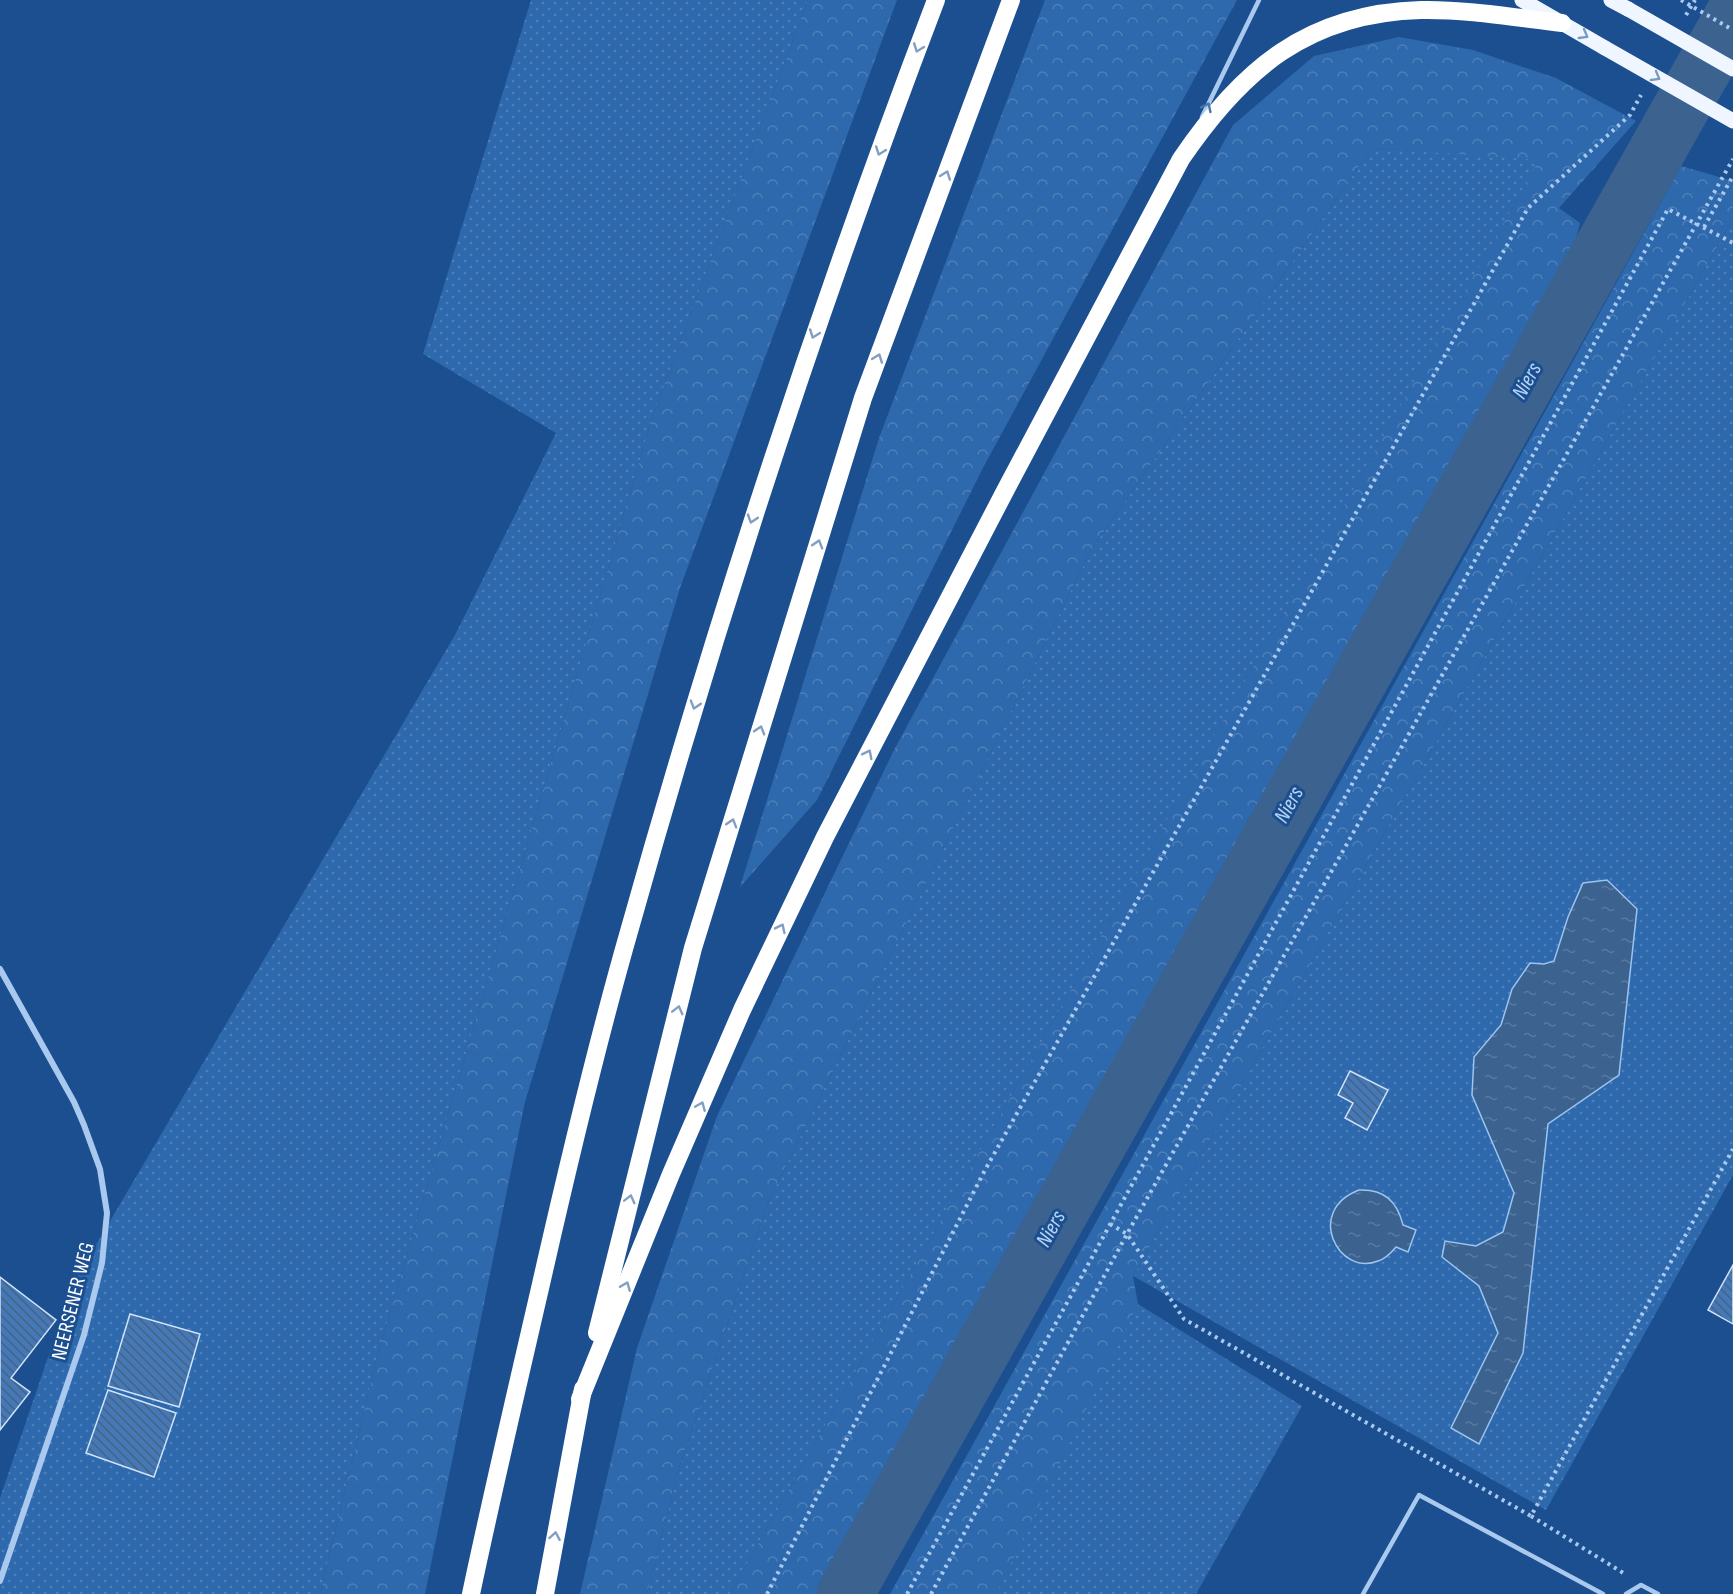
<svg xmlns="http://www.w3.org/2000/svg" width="1733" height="1594" viewBox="0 0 1733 1594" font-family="'Sofia Sans Condensed',sans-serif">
  <defs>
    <pattern id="green-dots" width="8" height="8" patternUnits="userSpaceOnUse" patternTransform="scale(1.5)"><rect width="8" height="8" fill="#2e69ad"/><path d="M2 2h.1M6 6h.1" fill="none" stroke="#4d80b9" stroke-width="1.8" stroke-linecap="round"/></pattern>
    <pattern id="forest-crowns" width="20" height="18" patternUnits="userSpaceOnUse" patternTransform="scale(1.5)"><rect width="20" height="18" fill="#2e69ad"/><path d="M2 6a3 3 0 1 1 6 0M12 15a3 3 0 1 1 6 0" fill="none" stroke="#4d80b9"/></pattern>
    <pattern id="water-ripples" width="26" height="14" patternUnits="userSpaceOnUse" patternTransform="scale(1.5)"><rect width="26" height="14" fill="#3c6290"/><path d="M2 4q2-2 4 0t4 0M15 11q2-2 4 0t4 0" fill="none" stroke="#597aa1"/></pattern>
    <pattern id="building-back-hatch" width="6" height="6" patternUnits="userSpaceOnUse" patternTransform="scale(1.5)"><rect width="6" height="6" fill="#4478b7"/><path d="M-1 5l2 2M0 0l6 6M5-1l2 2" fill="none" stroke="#486282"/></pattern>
  </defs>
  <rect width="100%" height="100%" fill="#1b4f8f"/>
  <g fill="url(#green-dots)" fill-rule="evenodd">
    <polygon points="531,0 808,0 653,415 377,1357 320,1594 0,1594 0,1498 73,1284 455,635 556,433 423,354"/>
    <polygon points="1372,148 1540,159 730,1594 647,1594 678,1471 769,1200 1091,550"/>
    <path d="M1733 219V1175L1546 1510 1133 1276ZM1583 883 1619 1075 1548 1124 1523 1353 1451 1428 1498 1333 1479 1286 1442 1257 1446 1241 1476 1246 1503 1232 1514 1193 1472 1096 1474 1057 1501 1025 1512 989 1544 964 1554 961 1568 917ZM1350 1071 1387 1090 1353 1103 1338 1095ZM1369 1190C1402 1197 1403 1223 1408 1251L1396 1247 1352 1259 1340 1252 1333 1243Z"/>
    <polygon points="1138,1304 1302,1406 1196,1594 971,1594"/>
  </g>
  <g fill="url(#forest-crowns)">
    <polygon points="808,0 897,0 680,588 525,1102 425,1594 320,1594 377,1357 653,415"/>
    <polygon points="1045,0 1237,0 984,466 817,800 740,887 879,438"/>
    <polygon points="1399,37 1473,50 1556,78 1636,121 1559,208 1580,223 1568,270 1278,779 830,1594 730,1594 1539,160 1372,148 1091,550 769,1200 678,1471 647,1594 580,1594 637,1348 717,1116 894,750 1233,125 1314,56"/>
    <polygon points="1681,166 1733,181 1733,219 1133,1276 1138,1304 996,1594 890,1594"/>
  </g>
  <g fill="url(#water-ripples)" stroke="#9cc4f0" stroke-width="1.5">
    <polygon points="1607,880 1637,909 1619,1075 1548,1124 1523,1353 1479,1444 1451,1428 1498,1333 1479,1286 1442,1257 1445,1241 1476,1246 1503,1232 1514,1193 1472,1095 1474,1057 1501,1025 1512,989 1530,963 1544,964 1554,961 1568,917 1583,883"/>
    <path d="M1359 1190C1384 1189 1397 1201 1403 1225L1416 1230 1408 1252 1396 1247C1391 1253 1385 1259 1378 1261 1339 1277 1304 1211 1359 1190Z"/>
  </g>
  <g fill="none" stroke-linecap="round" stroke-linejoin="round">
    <polyline stroke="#3c6290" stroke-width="57" points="845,1594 1733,16"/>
  </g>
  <g fill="url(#building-back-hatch)" stroke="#cfe3fa" stroke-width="1.5">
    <polygon points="1350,1071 1388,1090 1367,1130 1345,1118 1353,1103 1338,1095"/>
    <polygon points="1733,1265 1733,1324 1708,1310"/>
    <polygon points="0,1277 56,1320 11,1378 30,1392 0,1430"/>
    <polygon points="130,1314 200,1334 179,1407 108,1386"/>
    <polygon points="108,1390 176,1413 154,1477 86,1453"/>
  </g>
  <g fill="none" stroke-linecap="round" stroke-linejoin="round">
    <g stroke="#a9c9ee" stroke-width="4" stroke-dasharray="3 4.5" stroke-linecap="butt">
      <polyline points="1686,15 1695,0"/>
      <polyline points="1704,227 1733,176"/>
      <polyline points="1110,1224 1127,1234 1184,1319 1531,1516 1733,1149"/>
      <polyline points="1531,1516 1625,1574"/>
      <polyline points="767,1594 985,1170 1528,208 1630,115 1641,95"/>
      <polyline points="907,1594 1668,209 1733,243"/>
      <polyline points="931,1594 1127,1234 1733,159"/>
    </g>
    <g stroke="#a9c9ee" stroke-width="4.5">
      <polyline points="1202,117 1259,0"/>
      <polyline points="1363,1594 1419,1495 1603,1594"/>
      <polyline points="1626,1594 1641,1585 1658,1594"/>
    </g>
    <polyline stroke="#a9c9ee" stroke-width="6" points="0,969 74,1102 84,1125 100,1169 107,1213 102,1263 84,1335 0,1581"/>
    <g stroke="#f0f6ff" stroke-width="15">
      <polyline points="1522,0 1605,48"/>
      <polyline points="1611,0 1628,9"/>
    </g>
    <g stroke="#fff" stroke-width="18">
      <polyline points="597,1333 693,948 863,398 1011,0"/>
      <path d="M580 1399 671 1174 742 1010 825 837 1004 493 1181 159C1242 69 1308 13 1421 10 1465 9 1518 18 1562 23"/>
      <path d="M471 1594C493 1490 517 1388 541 1284 568 1165 596 1046 630 928 718 614 820 304 936 0"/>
      <polyline points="545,1594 583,1389"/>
    </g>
    <polyline stroke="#a9c9ee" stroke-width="4" stroke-dasharray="3 4.5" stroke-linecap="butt" points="1681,0 1733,30"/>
    <g stroke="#f0f6ff" stroke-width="15">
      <polyline points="1628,9 1733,69"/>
      <polyline points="1605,48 1733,121"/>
    </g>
  </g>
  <defs><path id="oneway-chevron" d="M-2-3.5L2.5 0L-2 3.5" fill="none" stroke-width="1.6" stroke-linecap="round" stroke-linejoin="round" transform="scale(1.5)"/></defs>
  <g stroke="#7b9ac1">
    <use href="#oneway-chevron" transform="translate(1584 35) rotate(30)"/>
    <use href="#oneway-chevron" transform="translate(1656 77) rotate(30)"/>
  </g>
  <g stroke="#829ec1">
    <use href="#oneway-chevron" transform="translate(918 48) rotate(111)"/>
    <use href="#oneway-chevron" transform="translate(880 151) rotate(110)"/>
    <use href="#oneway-chevron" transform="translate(946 175) rotate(-70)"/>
    <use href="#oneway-chevron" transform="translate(814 334) rotate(110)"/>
    <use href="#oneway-chevron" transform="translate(878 358) rotate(-70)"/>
    <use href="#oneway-chevron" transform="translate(752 519) rotate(108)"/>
    <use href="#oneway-chevron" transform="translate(818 544) rotate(-73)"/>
    <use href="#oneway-chevron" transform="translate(695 705) rotate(107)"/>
    <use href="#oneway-chevron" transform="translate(760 730) rotate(-73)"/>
    <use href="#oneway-chevron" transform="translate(868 754) rotate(-63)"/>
    <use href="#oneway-chevron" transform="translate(732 823) rotate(-73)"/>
    <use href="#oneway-chevron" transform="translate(781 928) rotate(-64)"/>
    <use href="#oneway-chevron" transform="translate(678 1010) rotate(-76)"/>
    <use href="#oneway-chevron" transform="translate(701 1106) rotate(-67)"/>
    <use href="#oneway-chevron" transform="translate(630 1199) rotate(-76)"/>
    <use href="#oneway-chevron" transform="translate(626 1286) rotate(-68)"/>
    <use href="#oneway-chevron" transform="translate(555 1536) rotate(-80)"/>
  </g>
  <use stroke="#4674ac" href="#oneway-chevron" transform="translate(1207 107) rotate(-64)"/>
  <g text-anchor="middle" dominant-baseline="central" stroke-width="6" stroke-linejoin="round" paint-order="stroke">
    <g font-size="21" fill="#fff" stroke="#1b4f8f">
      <text transform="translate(73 1301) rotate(-76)">NEERSENER WEG</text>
    </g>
    <g font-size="22" font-style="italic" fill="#b5d3f5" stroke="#1b4f8f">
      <text transform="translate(1527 381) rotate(-61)">Niers</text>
      <text transform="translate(1289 805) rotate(-61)">Niers</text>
      <text transform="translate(1051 1229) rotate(-61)">Niers</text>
    </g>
  </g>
</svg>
